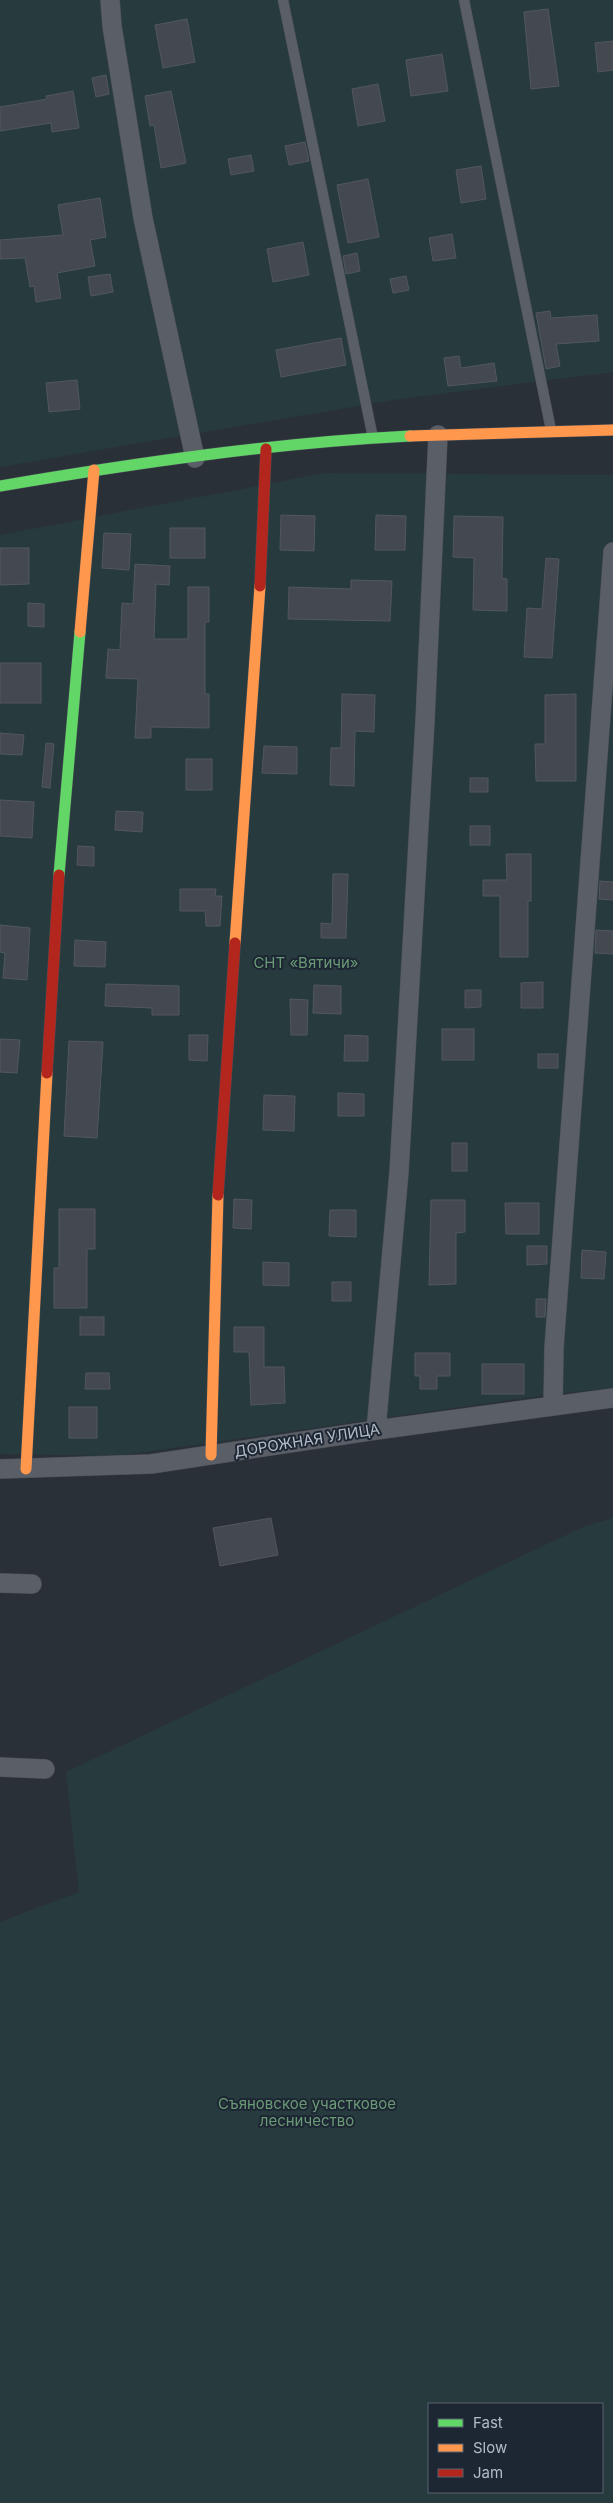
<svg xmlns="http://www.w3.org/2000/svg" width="613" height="2503" viewBox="0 0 613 2503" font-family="Inter,sans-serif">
  <rect width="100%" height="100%" fill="#2a3038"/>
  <g fill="#273a3e" fill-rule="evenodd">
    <polygon points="0,0 613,0 613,372 393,400 0,467"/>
    <polygon points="325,473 613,475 613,1388 538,1396 117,1456 0,1454 0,535"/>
    <path d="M613 1518V2503H0V1922L79 1892 66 1772 585 1526ZM429 2404H602V2492H429Z"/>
  </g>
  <g fill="#444950" stroke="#52575f">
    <polygon points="548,9 559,86 531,89 524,12"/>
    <polygon points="187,19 195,62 163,68 155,25"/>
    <polygon points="613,41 613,70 598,72 595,43"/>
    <polygon points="442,54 448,91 411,96 406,60"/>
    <polygon points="106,75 109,94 96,97 92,78"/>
    <polygon points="378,84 385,121 358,126 352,89"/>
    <polygon points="73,91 79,128 52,132 51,123 0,131 0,107 47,99 46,96"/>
    <polygon points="171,91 186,163 161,168 154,125 150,126 145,96"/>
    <polygon points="305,142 309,161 289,165 285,146"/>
    <polygon points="251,155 254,171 231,175 228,159"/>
    <polygon points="481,166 486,199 461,203 456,170"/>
    <polygon points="368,179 379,237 348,243 337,185"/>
    <polygon points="100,198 106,237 90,240 95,266 57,273 61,298 36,302 34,286 30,287 25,258 0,259 0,240 63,235 58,205"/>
    <polygon points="452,234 456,258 433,261 429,238"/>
    <polygon points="303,242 309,275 273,282 267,249"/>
    <polygon points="357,253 360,271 346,274 343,256"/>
    <polygon points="110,274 113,292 91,296 88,277"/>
    <polygon points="406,276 409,290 393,293 390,279"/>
    <polygon points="550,311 551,318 597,315 599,341 556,344 560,366 546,369 536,313"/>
    <polygon points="341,338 346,365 281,377 276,350"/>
    <polygon points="459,356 461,368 494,363 497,381 448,386 444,358"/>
    <polygon points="77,380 80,409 49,412 46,383"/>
    <polygon points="281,515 315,516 314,551 280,550"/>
    <polygon points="376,515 406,516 405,550 375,550"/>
    <polygon points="454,516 503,517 502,578 507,579 507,611 473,610 474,558 453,557"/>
    <rect x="170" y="528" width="35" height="30"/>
    <polygon points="104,533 131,534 129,570 102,568"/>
    <polygon points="0,548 29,548 29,584 0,585"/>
    <polygon points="546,558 559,559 552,658 524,657 527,608 542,609"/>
    <polygon points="135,564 170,566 169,585 156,584 154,639 188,639 188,587 209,587 209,622 205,622 205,694 209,694 209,728 151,727 151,738 135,738 138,679 106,678 108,649 120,650 122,603 133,604"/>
    <polygon points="351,580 392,581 390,621 288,619 289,587 351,589"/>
    <polygon points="28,603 44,604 44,627 28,626"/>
    <rect x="0" y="663" width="41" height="40"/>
    <polygon points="342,694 375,695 374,732 355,731 354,786 330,785 331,748 341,748"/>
    <polygon points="576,694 576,781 536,781 535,744 545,744 545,695"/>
    <polygon points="0,733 24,735 22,755 0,754"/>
    <polygon points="46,743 54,744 50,788 42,787"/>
    <polygon points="264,746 297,747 297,774 262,773"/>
    <rect x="186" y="759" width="26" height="31"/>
    <rect x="470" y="778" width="18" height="14"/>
    <polygon points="0,800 34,802 32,838 0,836"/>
    <polygon points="116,811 143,812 142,832 115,830"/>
    <rect x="470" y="826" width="20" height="19"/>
    <polygon points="78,846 94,847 94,866 77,865"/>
    <polygon points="506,854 531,854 531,901 528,901 528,957 500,957 500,896 483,896 483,880 507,880"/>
    <polygon points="333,874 348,874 346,938 321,938 321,923 332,924"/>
    <polygon points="600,881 613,882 613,900 599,899"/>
    <polygon points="180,889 216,889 215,896 222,896 220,926 206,926 205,911 180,911"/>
    <polygon points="0,925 30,928 27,980 3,978 5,953 0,952"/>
    <polygon points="596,930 613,931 613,954 595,953"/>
    <polygon points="75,940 106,942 105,967 74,966"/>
    <polygon points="543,982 543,1008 521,1008 521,983"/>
    <polygon points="106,984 179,986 179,1015 152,1015 152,1008 105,1006"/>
    <polygon points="314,985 341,986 341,1014 313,1013"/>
    <polygon points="465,990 481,990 481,1007 465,1008"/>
    <polygon points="290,999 308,1000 307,1035 291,1035"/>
    <rect x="442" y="1029" width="32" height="31"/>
    <polygon points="189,1035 208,1035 207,1061 189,1060"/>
    <polygon points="345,1035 368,1036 368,1061 344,1061"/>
    <polygon points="0,1039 20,1040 17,1073 0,1072"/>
    <polygon points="69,1041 103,1042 97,1138 64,1136"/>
    <rect x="538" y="1054" width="20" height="14"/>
    <polygon points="338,1093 364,1094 364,1116 338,1116"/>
    <polygon points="264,1095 295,1096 294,1131 263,1130"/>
    <rect x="452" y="1143" width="15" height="28"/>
    <polygon points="234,1199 252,1200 251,1229 233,1228"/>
    <polygon points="431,1200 465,1200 465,1232 456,1233 456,1284 429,1285"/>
    <polygon points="505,1203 539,1203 539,1234 506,1234"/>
    <polygon points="59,1209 95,1209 95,1249 87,1249 87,1308 54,1308 54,1268 59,1268"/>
    <polygon points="330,1210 356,1210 356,1237 329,1236"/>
    <polygon points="527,1246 547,1246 547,1264 527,1265"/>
    <polygon points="582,1250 606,1252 604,1279 581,1278"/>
    <polygon points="263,1262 289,1263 289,1286 263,1285"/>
    <rect x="332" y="1282" width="19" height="19"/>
    <polygon points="536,1299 546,1299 545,1317 536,1317"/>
    <rect x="80" y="1317" width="24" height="18"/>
    <polygon points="234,1327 264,1327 264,1367 284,1367 285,1403 251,1405 249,1352 234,1352"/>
    <polygon points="415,1353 450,1353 450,1376 437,1376 437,1389 420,1389 420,1376 415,1376"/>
    <rect x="482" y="1364" width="42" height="30"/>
    <polygon points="86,1373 109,1373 110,1389 85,1389"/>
    <rect x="69" y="1407" width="28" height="31"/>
    <polygon points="271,1518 278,1555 220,1566 213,1528"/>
  </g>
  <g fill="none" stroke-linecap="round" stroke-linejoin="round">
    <defs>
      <g id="lane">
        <polyline points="283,0 373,438"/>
        <polyline points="464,0 551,430"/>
      </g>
      <g id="street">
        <polyline points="110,0 112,26 143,218 195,458"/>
        <polyline points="553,1405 554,1348 613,552"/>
        <polyline points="376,1430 399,1172 425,721 438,435"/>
        <polyline points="0,1469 151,1464 376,1430 613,1398"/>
        <polyline points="0,1583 32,1584"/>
        <polyline points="0,1767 45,1769"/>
      </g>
      <g id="fast">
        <path d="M0 486C136 463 272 443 410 436"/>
        <polyline points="59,875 80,632"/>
      </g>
      <g id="slow">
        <polyline points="410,436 613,430"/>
        <polyline points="80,632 94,470"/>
        <polyline points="235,943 260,586"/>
        <polyline points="211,1455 218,1195"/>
        <polyline points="26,1469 47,1073"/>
      </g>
      <g id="jam">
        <polyline points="260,586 266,449"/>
        <polyline points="47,1073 59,875"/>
        <polyline points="218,1195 235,943"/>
      </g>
    </defs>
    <use href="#lane" stroke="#484c53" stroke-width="11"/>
    <use href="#street" stroke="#484c53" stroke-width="20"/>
    <use href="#fast" stroke="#484c53" stroke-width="12"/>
    <use href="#slow" stroke="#484c53" stroke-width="12"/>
    <use href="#jam" stroke="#484c53" stroke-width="12"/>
    <use href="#lane" stroke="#5a5e66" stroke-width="10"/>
    <use href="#street" stroke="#5a5e66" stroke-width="19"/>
    <use href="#fast" stroke="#63d668" stroke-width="11"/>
    <use href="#slow" stroke="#ff974d" stroke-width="11"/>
    <use href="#jam" stroke="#b3261e" stroke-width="11"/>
  </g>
  <g text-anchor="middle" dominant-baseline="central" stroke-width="4" stroke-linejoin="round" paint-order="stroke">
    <g font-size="15" fill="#6b9a76" stroke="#1d2633">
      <text x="306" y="962">СНТ «Вятичи»</text>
      <text x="307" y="2103">Съяновское участковое<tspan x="307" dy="17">лесничество</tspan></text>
    </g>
    <g font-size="15" fill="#b4bcc9" stroke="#1d2633">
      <text transform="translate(307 1440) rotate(-9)">ДОРОЖНАЯ УЛИЦА</text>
    </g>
  </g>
  <rect x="428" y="2403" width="175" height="90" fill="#1d2633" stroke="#59626f"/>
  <rect x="438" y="2419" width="25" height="8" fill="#63d668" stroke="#59626f"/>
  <text x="473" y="2428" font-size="15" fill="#b4bcc9">Fast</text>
  <rect x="438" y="2444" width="25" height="8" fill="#ff974d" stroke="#59626f"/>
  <text x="473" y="2453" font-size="15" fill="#b4bcc9">Slow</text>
  <rect x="438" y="2469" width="25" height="8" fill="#b3261e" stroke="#59626f"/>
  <text x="473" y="2478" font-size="15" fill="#b4bcc9">Jam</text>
</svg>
